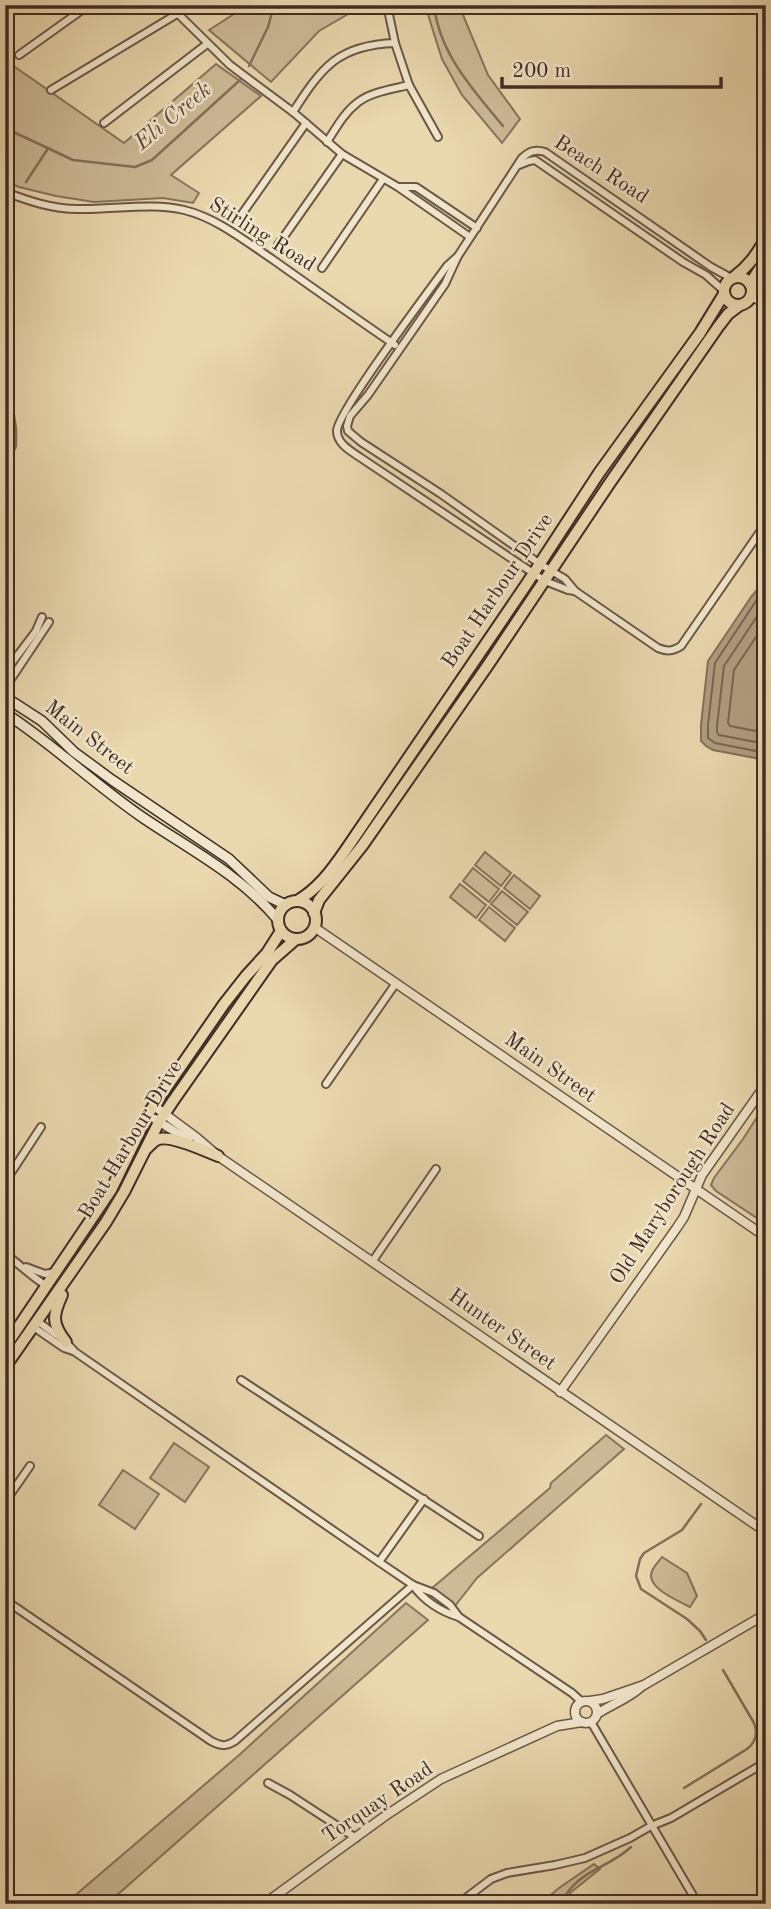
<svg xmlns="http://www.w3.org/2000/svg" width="771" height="1909" viewBox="0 0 771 1909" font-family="'Old Standard TT',serif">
  <rect width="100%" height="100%" fill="#ead8af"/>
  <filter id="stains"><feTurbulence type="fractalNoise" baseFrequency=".00286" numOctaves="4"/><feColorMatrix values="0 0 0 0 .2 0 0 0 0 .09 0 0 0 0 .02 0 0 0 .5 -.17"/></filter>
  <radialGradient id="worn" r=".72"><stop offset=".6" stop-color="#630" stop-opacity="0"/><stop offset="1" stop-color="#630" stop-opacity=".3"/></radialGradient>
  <g fill="#cdbb98" stroke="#86745e" stroke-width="2">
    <polygon points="248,5 362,5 362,13 350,13 319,31 271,82 209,30"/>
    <polygon points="425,5 462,5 463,15 488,75 520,119 502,143 462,95 442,59"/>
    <polygon points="5,60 124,143 216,64 261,96 171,175 199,193 193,203 163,198 94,202 56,196 19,187 5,181"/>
    <polygon points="485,852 511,873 501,886 475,865"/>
    <polygon points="473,868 499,889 489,902 463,881"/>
    <polygon points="514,875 540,896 530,909 504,888"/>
    <polygon points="460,884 486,905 476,918 450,897"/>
    <polygon points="502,891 528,912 517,925 491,904"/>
    <polygon points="489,907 515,928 505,941 479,920"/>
    <polygon points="766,1103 766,1224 716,1191 711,1185 714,1178 743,1139"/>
    <polygon points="606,1435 624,1449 477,1578 455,1606 431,1589 550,1488 551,1483"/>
    <polygon points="174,1443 209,1467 185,1502 150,1478"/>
    <polygon points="123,1470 159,1494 135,1529 99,1505"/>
    <path d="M662 1557 687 1573 697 1596 690 1607C679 1601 645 1588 652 1571 654 1566 659 1561 662 1557Z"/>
    <polygon points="406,1603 428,1620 107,1904 65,1904 238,1756"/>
    <polygon points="594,1864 600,1869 570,1893 576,1904 540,1904 559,1888"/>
  </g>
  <polygon fill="#b09e80" stroke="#83705c" stroke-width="2" points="766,579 766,760 713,750 706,746 701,741 701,725 708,661 751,597"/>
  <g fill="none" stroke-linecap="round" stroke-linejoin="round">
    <g stroke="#786552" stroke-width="2">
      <polyline points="766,590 756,601 715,663 708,725 708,738 715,743 766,753"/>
      <polyline points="766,603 724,666 717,726 717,732 719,735 766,744"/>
      <polyline points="766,622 734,670 728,723 730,726 766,733"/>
    </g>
    <g stroke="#83705c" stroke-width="2.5">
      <path d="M434 5C439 53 473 90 503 126"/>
      <polyline points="249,66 268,27 274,5"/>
      <polyline points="5,128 73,160 135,167 152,160 240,80"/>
      <polyline points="26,182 47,150"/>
      <polyline points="5,222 14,207"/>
      <polyline points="5,355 16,429 16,446 9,462"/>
      <polyline points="701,1504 682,1530 644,1553 640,1559 636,1576 641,1589 687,1619 700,1631 706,1640"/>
      <path d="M684 1788 747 1749C756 1742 758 1733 754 1723L723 1670"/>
      <path d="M561 1904C576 1870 608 1869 631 1847"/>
    </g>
    <defs>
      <g id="minor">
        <polyline points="169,5 230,65 293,112 342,154 398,187 470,237"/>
        <polyline points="387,5 395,43 409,85 438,137"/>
        <polyline points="5,6 6,5"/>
        <polyline points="19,55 89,5"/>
        <polyline points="51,90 177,14"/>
        <path d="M293 112C322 67 338 45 395 43"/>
        <polyline points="104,123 207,44"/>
        <path d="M327 142C336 128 344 113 357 103 370 92 393 89 409 85"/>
        <polyline points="519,165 529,161 535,160 683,262 706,275 724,291"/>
        <polyline points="400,187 416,187 477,228"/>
        <path d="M5 192C29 201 52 209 78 209 109 210 155 202 184 210 217 218 245 241 272 259 313 288 354 317 395 345"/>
        <polyline points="242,214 306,123"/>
        <polyline points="278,245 342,154"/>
        <polyline points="457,258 445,284 368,395 350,416 347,426 348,431 361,442 441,494 540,564 565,579 575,591"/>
        <polyline points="322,268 383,179"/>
        <path d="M731 278 711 267 545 152C535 149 530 151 522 158L458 256 447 266C431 288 336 414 337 431 337 444 351 451 361 458L545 581 568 590 575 591 658 648C668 652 673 651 681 646L766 523"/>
        <polyline points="5,672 36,631 42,617"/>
        <polyline points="5,688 49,622"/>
        <polyline points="326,1084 396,983"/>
        <polyline points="5,1182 41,1127"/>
        <path d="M5 1254C20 1264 31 1277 47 1286"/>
        <polyline points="372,1262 436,1169"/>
        <polyline points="26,1267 45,1274 55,1272"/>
        <polyline points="37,1321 66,1342 75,1352 379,1562 413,1585 434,1593 450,1605 459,1617"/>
        <polyline points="32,1326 64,1348 73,1351"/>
        <polyline points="241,1380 479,1536"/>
        <polyline points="5,1502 30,1466"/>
        <polyline points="379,1562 424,1499"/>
        <path d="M413 1585C423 1600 441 1612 459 1617L572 1693 582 1702"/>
        <path d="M5 1600 211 1741C221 1746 225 1747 235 1741L413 1585"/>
        <polyline points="591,1722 698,1904"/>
        <polyline points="268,1783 290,1795 356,1838"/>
        <polyline points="458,1904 491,1879 507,1873 555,1865 585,1858 630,1838 651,1826 671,1818 766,1762"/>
      </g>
      <g id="tertiary">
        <polyline points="751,295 766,305"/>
        <polyline points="314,927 766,1237"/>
        <polyline points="154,1106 197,1138 218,1156 766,1532"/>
        <polyline points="155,1119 188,1140"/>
        <polyline points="560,1392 676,1229 684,1217 702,1175 766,1084"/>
        <circle cx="586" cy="1712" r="11"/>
        <polyline points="590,1701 603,1699 644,1685 766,1614"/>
        <path d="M597 1714C612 1704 630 1698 642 1686"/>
        <polyline points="264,1904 385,1816 441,1779 557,1726 582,1722"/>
      </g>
      <g id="secondary">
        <polyline points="5,697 42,721 74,752 112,780 229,859 269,897 286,905"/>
        <path d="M5 713C53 744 94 784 142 817 189 849 241 875 278 920"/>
      </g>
      <g id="primary">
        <circle cx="738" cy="291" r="14"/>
        <path d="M734 277C749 266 757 254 766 238"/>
        <polyline points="750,284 766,259"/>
        <path d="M297 901C318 889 331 871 345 851L526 585 599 473 700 333 724 294"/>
        <circle cx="297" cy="920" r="19"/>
        <polyline points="314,913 319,900 362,846 488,665 609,484 718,327 728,314 740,305"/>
        <path d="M147 1148C148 1147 155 1140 156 1140 169 1133 205 1151 218 1156"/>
        <path d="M62 1295C53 1315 51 1323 66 1342"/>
        <polyline points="5,1347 111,1190 148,1114 224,1004 246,976 267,953 281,931"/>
        <polyline points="5,1367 106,1222 124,1192 159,1122 173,1101 272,960 296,939"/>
      </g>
    </defs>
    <use href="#minor" stroke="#6a5748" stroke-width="10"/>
    <use href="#tertiary" stroke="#6a5748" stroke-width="11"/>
    <use href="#secondary" stroke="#402c25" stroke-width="12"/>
    <use href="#primary" stroke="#402c25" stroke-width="14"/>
    <use href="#minor" stroke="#f1e6cb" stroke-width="6"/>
    <use href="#tertiary" stroke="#f1e6cb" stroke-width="8"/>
    <use href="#secondary" stroke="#f1e6cb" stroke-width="9"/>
    <use href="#primary" stroke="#ead8af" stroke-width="10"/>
  </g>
  <g text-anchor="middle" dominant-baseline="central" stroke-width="5" stroke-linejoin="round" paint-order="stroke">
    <g font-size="21" fill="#402c25" stroke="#f1e6cb">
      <text transform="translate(601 170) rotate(33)">Beach Road</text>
      <text transform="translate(262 235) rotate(32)">Stirling Road</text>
      <text transform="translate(498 591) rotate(-56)">Boat Harbour Drive</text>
      <text transform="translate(89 738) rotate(38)">Main Street</text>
      <text transform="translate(550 1068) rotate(35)">Main Street</text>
      <text transform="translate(131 1140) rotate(-59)">Boat Harbour Drive</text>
      <text transform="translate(673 1194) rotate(-57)">Old Maryborough Road</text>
      <text transform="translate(502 1330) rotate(35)">Hunter Street</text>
      <text transform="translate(378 1803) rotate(-34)">Torquay Road</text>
    </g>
    <g font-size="23" font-style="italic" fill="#5c483c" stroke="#f1e6cb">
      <text transform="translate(173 116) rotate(-40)">Eli Creek</text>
    </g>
  </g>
  <rect width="771" height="1909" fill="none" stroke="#ead8af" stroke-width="28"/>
  <rect x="7" y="7" width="757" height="1895" fill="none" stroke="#402c25" stroke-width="3.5"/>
  <rect x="14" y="14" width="743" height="1881" fill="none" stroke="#402c25" stroke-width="2"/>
  <path d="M502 77v10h219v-10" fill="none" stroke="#402c25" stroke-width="3.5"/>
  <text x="512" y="77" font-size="21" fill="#402c25" stroke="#f1e6cb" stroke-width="5" paint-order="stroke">200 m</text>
  <rect width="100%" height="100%" filter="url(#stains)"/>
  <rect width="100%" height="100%" fill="url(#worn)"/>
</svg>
